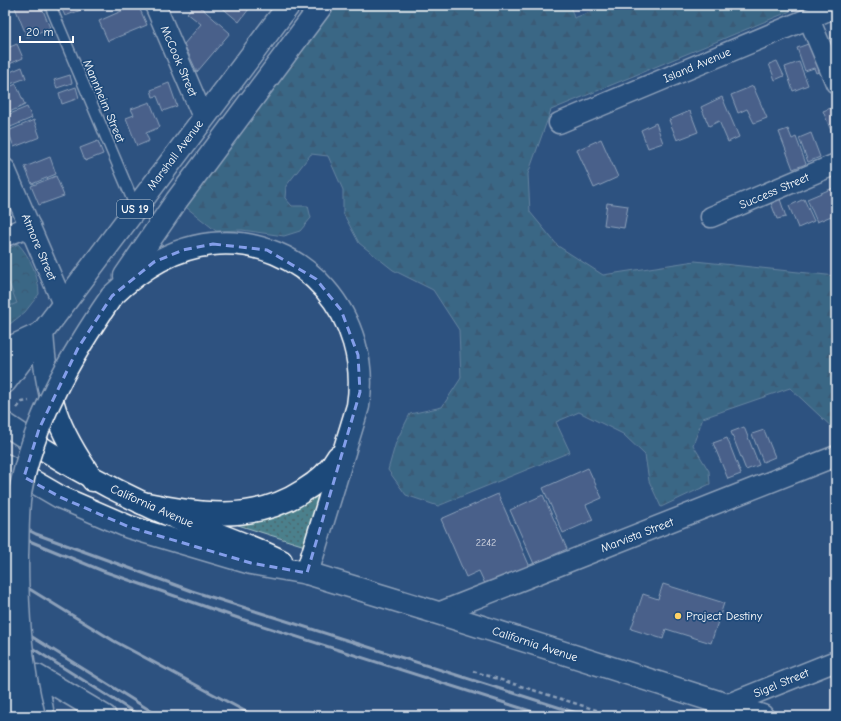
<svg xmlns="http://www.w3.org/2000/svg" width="841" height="721" viewBox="0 0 841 721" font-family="'Comic Neue',sans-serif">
  <defs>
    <pattern id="grass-dots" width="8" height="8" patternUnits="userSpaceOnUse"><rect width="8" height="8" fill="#4c808c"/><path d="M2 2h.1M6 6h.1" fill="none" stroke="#4c666c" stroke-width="1.8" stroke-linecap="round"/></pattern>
    <pattern id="forest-firs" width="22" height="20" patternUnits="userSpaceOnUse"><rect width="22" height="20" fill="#4c808c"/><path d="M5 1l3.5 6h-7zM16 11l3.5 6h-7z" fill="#4c666c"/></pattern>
    <pattern id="park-crowns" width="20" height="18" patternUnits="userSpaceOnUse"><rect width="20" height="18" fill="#4c808c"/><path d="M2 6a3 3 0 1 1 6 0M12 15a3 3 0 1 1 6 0" fill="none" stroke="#4c666c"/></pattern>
  </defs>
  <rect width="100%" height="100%" fill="#2e5280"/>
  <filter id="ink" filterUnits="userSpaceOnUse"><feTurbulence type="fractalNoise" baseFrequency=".025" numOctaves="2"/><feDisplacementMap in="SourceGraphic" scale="8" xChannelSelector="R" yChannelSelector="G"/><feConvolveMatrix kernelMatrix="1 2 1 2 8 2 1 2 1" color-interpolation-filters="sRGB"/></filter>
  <g filter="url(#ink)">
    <polygon fill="url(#grass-dots)" stroke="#a6c0c6" points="313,494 318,495 305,546 238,525 239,521"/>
    <polygon fill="url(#forest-firs)" stroke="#a6c0c6" points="322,5 570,5 574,18 609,5 805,5 551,110 528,174 530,212 558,246 603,275 695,261 836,276 836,431 790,388 703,418 693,445 709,471 710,484 661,507 649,481 645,455 623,434 579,412 556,422 570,452 438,506 406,495 388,470 396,442 410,414 442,407 461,378 459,330 433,290 393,270 359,243 343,213 343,190 328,156 311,154 286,186 285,198 292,206 308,206 311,218 300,231 284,236 242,230 216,231 177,200"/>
    <path fill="url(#park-crowns)" stroke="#a6c0c6" d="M18 244C30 256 39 277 39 294L25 312 5 328V250Z"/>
    <polygon fill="#4c808c" stroke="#a6c0c6" points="5,273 17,303 5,308"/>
    <g fill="#6a7298" stroke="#fff">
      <polygon points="14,5 41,5 50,28 27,37"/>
      <polygon points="60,5 89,5 89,7 65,16"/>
      <polygon points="135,5 138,5 147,25 108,41 99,21"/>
      <polygon points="194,5 198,5 230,33 197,72 184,44 201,24 187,13"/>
      <polygon points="219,5 252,5 239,22"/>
      <polygon points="17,44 23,58 5,66 5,49"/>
      <polygon points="808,44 811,51 814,50 821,71 816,73 814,68 805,71 797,48"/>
      <polygon points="777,61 784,76 775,80 769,64"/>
      <polygon points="799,62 808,85 793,91 785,67"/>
      <polygon points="22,67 26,78 5,86 5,71 9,69 10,72"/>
      <polygon points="70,75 72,83 57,88 54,80"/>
      <polygon points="169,83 177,106 163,111 157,96 153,97 151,90"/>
      <polygon points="16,84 25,105 5,114 5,89"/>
      <polygon points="753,86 767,118 754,123 747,109 738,113 731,95"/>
      <polygon points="76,87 79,98 62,104 59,93"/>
      <polygon points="722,97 739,137 728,142 719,121 709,126 701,107"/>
      <polygon points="150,102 160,127 146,133 149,141 137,146 126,118 134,115 131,109"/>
      <polygon points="836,106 836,143 823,111"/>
      <polygon points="27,107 32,118 6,129 5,116"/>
      <polygon points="690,111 698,132 677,140 669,120"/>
      <polygon points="34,120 40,137 14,147 8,131"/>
      <polygon points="656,123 663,143 648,148 641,130"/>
      <polygon points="788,129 792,139 796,137 806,164 793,169 779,132"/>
      <polygon points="811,133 820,157 808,162 799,138"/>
      <polygon points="601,139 618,177 594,188 577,150"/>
      <polygon points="98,141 103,154 85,161 80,148"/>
      <polygon points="50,157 56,174 32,184 25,167"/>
      <polygon points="56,176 64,196 39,205 31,186"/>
      <polygon points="833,188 836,195 836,214 817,222 807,199"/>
      <polygon points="780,199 786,217 777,219 771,203"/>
      <polygon points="804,199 814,221 798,228 789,206"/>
      <polygon points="607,203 628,206 624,228 604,225"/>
      <polygon points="744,427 759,465 746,470 731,432"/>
      <polygon points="764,430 775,457 763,462 752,434"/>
      <polygon points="727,438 741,474 728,479 713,443"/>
      <polygon points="588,468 602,498 586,505 593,520 563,533 543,488"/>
      <polygon points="498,494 530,567 486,586 479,571 466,577 441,519"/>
      <polygon points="543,495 567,549 534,564 510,510"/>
      <polygon points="663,584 724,603 711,643 666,629 663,639 631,629 643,594 658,599"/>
    </g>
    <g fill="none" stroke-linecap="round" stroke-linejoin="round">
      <defs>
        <polyline id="service" points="50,5 136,208"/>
        <g id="minor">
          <polyline points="155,5 203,117"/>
          <polyline points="809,19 836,83"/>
          <polyline points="559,123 836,7"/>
          <polyline points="5,169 63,304"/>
          <polyline points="711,217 836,164"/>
          <polyline points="5,236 30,226"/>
          <polyline points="438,613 836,456"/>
          <polyline points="726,705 836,661"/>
          <polyline points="44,716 37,675 106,716"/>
        </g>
        <g id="tertiary">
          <path d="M5 424C62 463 122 496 186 522 218 535 250 545 281 561"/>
          <polyline points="5,465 60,497 129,527 251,563 307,573 438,613 762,716"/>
        </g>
        <g id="primary">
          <polyline points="125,276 177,200 322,5"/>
          <path d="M112 296C140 269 172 248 212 244 304 235 372 318 358 406L307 573"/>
          <path d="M42 332C46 396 56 428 93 480"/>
          <polyline points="5,350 40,334"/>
          <polyline points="5,382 289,5"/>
          <path d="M142 503C197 514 253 524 303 491 318 482 330 472 338 457"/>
        </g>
      </defs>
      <use href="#service" stroke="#fff" stroke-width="13"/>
      <use href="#minor" stroke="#fff" stroke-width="23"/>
      <use href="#tertiary" stroke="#fff" stroke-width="25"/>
      <use href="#primary" stroke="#fff" stroke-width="25"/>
      <g stroke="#fff" stroke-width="2.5" stroke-dasharray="4 3" stroke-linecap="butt">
        <polyline points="17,408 22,402 29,401"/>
        <polyline points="473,671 615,716"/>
      </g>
      <use href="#service" stroke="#1f4a7a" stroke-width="10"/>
      <use href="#minor" stroke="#1f4a7a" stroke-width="20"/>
      <use href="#tertiary" stroke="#1f4a7a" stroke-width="22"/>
      <use href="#primary" stroke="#1f4a7a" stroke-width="22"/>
      <g stroke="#fff" stroke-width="3">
        <polyline points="5,518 36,534 192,591 586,716"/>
        <polyline points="5,531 103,571 241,619 546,716"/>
        <polyline points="5,574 114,641 254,716"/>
        <polyline points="5,620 159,716"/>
        <polyline points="5,631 140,716"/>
      </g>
      <defs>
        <path id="primary-bridge" d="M34 716C20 663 17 611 17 556 18 536 17 513 20 493 33 421 71 355 112 296"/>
        <g id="motorway-bridge">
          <polyline points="5,582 10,539 20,494"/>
          <polyline points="5,650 15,716"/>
        </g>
      </defs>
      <use href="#primary-bridge" stroke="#fff" stroke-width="25" stroke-linecap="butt"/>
      <use href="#motorway-bridge" stroke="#fff" stroke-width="25" stroke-linecap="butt"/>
      <use href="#primary-bridge" stroke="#1f4a7a" stroke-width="22"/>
      <use href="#motorway-bridge" stroke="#1f4a7a" stroke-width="22"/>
    </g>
  </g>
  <path d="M0 0H841V721H0ZM213 244 267 250 316 279 341 310 358 355 360 392 307 573 251 563 129 527 60 497 24 477 39 429 78 348 112 296 154 262 183 250Z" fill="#2e5280" fill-opacity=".55" fill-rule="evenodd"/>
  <path fill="none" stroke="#839eea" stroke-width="3" stroke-dasharray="8 5" stroke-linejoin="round" d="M213 244 267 250 316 279 341 310 358 355 360 392 307 573 251 563 129 527 60 497 24 477 39 429 78 348 112 296 154 262 183 250Z"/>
  <circle fill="#ffd166" stroke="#1f4a7a" stroke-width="1.5" cx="678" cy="616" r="4"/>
  <g text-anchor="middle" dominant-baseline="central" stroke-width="3.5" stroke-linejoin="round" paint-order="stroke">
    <g font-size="10" fill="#dadce5">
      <text x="486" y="543">2242</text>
    </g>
    <rect fill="#1f4a7a" stroke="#bcc9d7" stroke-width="1" x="117" y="200" width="36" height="18" rx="3"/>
    <g font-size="11" font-weight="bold" fill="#fff">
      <text x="135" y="209">US 19</text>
    </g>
    <g font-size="12" fill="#fff" stroke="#1f4a7a">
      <text transform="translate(179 61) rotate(67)">McCook Street</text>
      <text transform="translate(697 65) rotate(-23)">Island Avenue</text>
      <text transform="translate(104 101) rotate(67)">Mannheim Street</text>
      <text transform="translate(175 155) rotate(-53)">Marshall Avenue</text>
      <text transform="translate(774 191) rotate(-23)">Success Street</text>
      <text transform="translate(39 247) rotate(67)">Atmore Street</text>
      <text transform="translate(152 506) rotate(24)">California Avenue</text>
      <text transform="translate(637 535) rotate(-21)">Marvista Street</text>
      <text transform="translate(535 644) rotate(18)">California Avenue</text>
      <text transform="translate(781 683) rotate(-22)">Sigel Street</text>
    </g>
    <g font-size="12" fill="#fff" stroke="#1f4a7a" text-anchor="start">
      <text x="686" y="616">Project Destiny</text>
    </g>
  </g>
  <rect width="841" height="721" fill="none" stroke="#1f4a7a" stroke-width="20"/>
  <rect x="10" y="10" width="821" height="701" fill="none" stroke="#fff" stroke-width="1.5" filter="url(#ink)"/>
  <path d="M20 36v6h53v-6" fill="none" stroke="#ffffff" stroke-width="2"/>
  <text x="26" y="36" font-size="12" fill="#ffffff" stroke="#1f4a7a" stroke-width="3" paint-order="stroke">20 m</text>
</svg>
